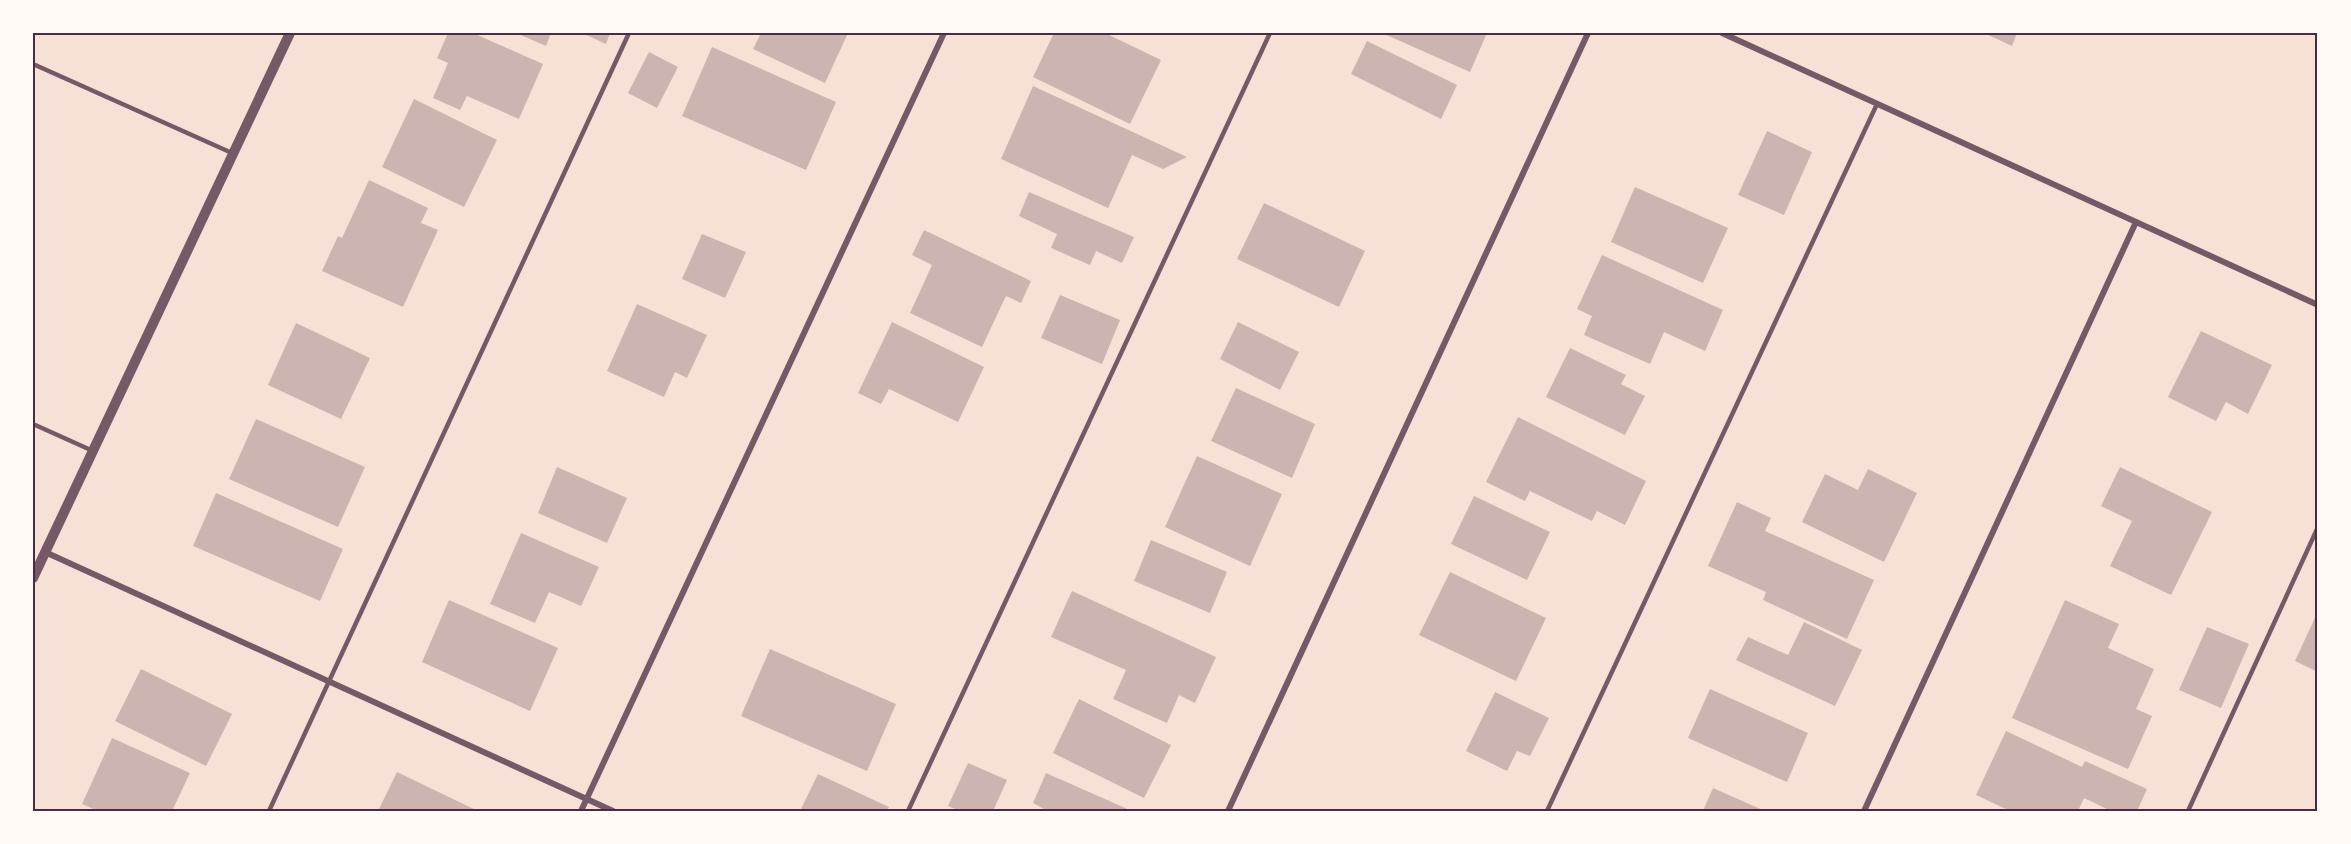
<svg xmlns="http://www.w3.org/2000/svg" width="2351" height="844" viewBox="0 0 2351 844" font-family="'Golos Text',sans-serif">
  <rect width="100%" height="100%" fill="#f7e1d7"/>
  <g fill="#ccb4b1">
    <polygon points="448,33 473,33 543,64 519,119 467,96 460,110 433,98 448,63 437,58"/>
    <polygon points="516,33 551,33 546,46"/>
    <polygon points="582,33 610,33 606,44"/>
    <polygon points="761,33 848,33 825,83 753,49"/>
    <polygon points="1054,33 1105,33 1161,60 1130,124 1033,77"/>
    <polygon points="1382,33 1487,33 1470,72"/>
    <polygon points="1984,33 2017,33 2012,46"/>
    <polygon points="1367,41 1457,85 1441,119 1351,74"/>
    <polygon points="712,47 836,102 806,170 682,116"/>
    <polygon points="649,52 678,67 657,108 628,93"/>
    <polygon points="1033,86 1187,157 1163,169 1132,155 1108,208 1001,159"/>
    <polygon points="414,99 497,140 464,207 382,167"/>
    <polygon points="1767,131 1812,152 1784,215 1738,195"/>
    <polygon points="369,180 428,208 421,223 438,230 403,307 322,271 338,236 342,238"/>
    <polygon points="1635,187 1728,228 1703,283 1611,242"/>
    <polygon points="1029,192 1134,237 1122,263 1096,251 1090,265 1051,248 1057,234 1019,216"/>
    <polygon points="1264,203 1365,251 1339,307 1237,259"/>
    <polygon points="924,230 1031,281 1021,303 1006,296 982,347 910,313 932,265 912,255"/>
    <polygon points="702,234 746,252 725,298 682,279"/>
    <polygon points="1602,255 1723,310 1705,351 1664,332 1650,364 1584,335 1592,316 1577,309"/>
    <polygon points="1060,295 1120,320 1102,364 1041,338"/>
    <polygon points="637,304 707,335 687,378 675,372 664,397 607,371"/>
    <polygon points="892,322 984,367 958,422 889,389 881,404 858,393"/>
    <polygon points="1238,322 1299,352 1280,390 1220,359"/>
    <polygon points="296,323 370,358 341,419 268,385"/>
    <polygon points="2201,331 2272,365 2248,414 2226,402 2216,421 2168,397"/>
    <polygon points="1570,348 1626,375 1621,384 1645,396 1625,435 1546,397"/>
    <polygon points="1236,388 1315,424 1292,478 1211,441"/>
    <polygon points="1518,417 1646,481 1625,525 1597,511 1592,521 1530,491 1525,501 1486,482"/>
    <polygon points="256,419 365,467 338,527 229,479"/>
    <polygon points="1197,456 1282,494 1250,566 1165,527"/>
    <polygon points="557,467 627,498 607,543 538,513"/>
    <polygon points="2120,467 2212,512 2171,595 2110,566 2132,521 2101,506"/>
    <polygon points="1868,469 1917,493 1884,562 1802,522 1825,474 1858,490"/>
    <polygon points="216,493 343,549 320,601 193,546"/>
    <polygon points="1474,496 1550,532 1527,580 1451,544"/>
    <polygon points="1737,502 1771,518 1765,531 1874,580 1847,639 1763,600 1766,592 1708,566"/>
    <polygon points="521,533 599,567 581,606 549,592 535,623 490,604"/>
    <polygon points="1151,540 1227,572 1210,613 1134,581"/>
    <polygon points="1450,572 1546,618 1516,681 1419,635"/>
    <polygon points="1072,591 1216,657 1195,703 1179,695 1167,723 1113,699 1126,670 1051,637"/>
    <polygon points="449,600 558,648 530,711 422,662"/>
    <polygon points="2065,600 2119,624 2108,648 2154,669 2136,709 2152,716 2128,769 2012,718"/>
    <polygon points="2318,611 2318,672 2295,661"/>
    <polygon points="1804,622 1862,650 1835,706 1736,660 1748,637 1788,655"/>
    <polygon points="2207,627 2249,644 2221,708 2179,690"/>
    <polygon points="770,649 896,704 867,771 741,716"/>
    <polygon points="141,669 232,714 206,766 115,721"/>
    <polygon points="1710,689 1808,733 1787,782 1688,738"/>
    <polygon points="1495,692 1549,718 1530,756 1517,751 1507,771 1466,751"/>
    <polygon points="1079,699 1171,745 1144,798 1053,753"/>
    <polygon points="2006,731 2082,767 2085,761 2147,789 2137,811 2111,811 2084,798 2078,811 2010,811 1976,795"/>
    <polygon points="112,738 190,773 172,811 98,811 82,804"/>
    <polygon points="968,763 1007,780 993,811 960,811 948,806"/>
    <polygon points="397,772 478,811 378,811"/>
    <polygon points="1046,773 1132,811 1043,811 1044,809 1033,803"/>
    <polygon points="818,774 889,807 887,811 800,811"/>
    <polygon points="1713,788 1765,811 1703,811"/>
  </g>
  <g fill="none" stroke-linecap="round" stroke-linejoin="round">
    <g stroke="#755966" stroke-width="4.5">
      <polyline points="33,64 232,153"/>
      <polyline points="33,424 93,451"/>
      <polyline points="269,811 629,33"/>
      <polyline points="908,811 1270,33"/>
      <polyline points="1547,811 1877,104"/>
      <polyline points="2188,811 2318,527"/>
    </g>
    <g stroke="#755966" stroke-width="6">
      <polyline points="1722,33 2318,305"/>
      <polyline points="45,552 613,811"/>
      <polyline points="581,811 944,33"/>
      <polyline points="1228,811 1588,33"/>
      <polyline points="1864,811 2136,222"/>
    </g>
    <polyline stroke="#755966" stroke-width="10" points="33,578 290,33"/>
  </g>
  <rect width="2351" height="844" fill="none" stroke="#fffaf5" stroke-width="69"/>
  <rect x="34" y="34" width="2282" height="776" fill="none" stroke="#4a2c40" stroke-width="2"/>
</svg>
